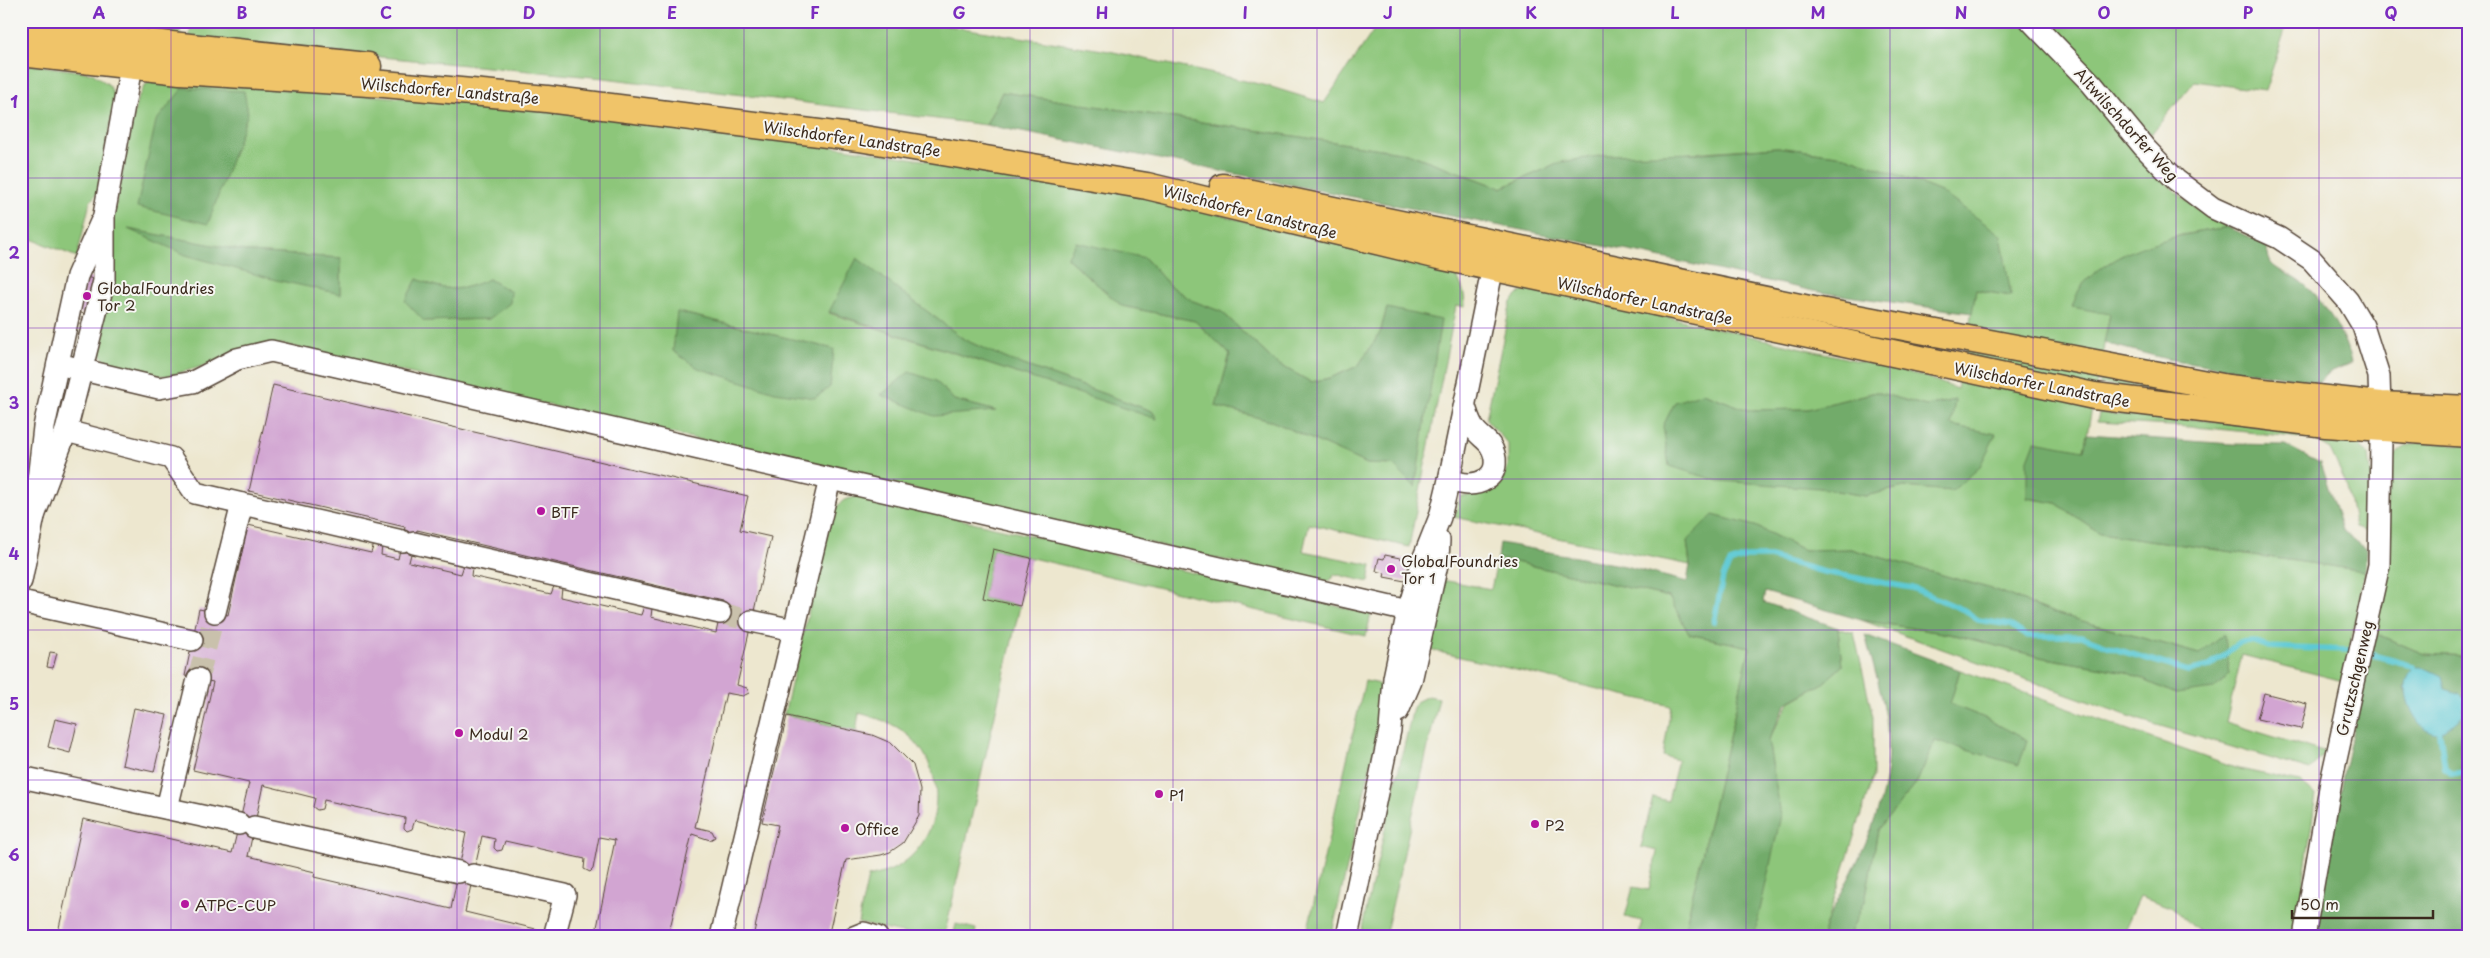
<svg xmlns="http://www.w3.org/2000/svg" width="2490" height="958" viewBox="0 0 2490 958" font-family="'Playpen Sans',sans-serif">
  <rect width="100%" height="100%" fill="#f6f6f2"/>
  <filter id="ink" filterUnits="userSpaceOnUse"><feTurbulence type="fractalNoise" baseFrequency=".02" numOctaves="2"/><feDisplacementMap in="SourceGraphic" scale="10" xChannelSelector="R" yChannelSelector="G"/><feConvolveMatrix kernelMatrix="1 2 1 2 8 2 1 2 1" color-interpolation-filters="sRGB"/></filter>
  <filter id="wash" filterUnits="userSpaceOnUse"><feTurbulence type="fractalNoise" baseFrequency=".0096" numOctaves="4" result="noise"/><feDisplacementMap in="SourceGraphic" scale="20" xChannelSelector="R" yChannelSelector="G"/><feGaussianBlur stdDeviation="1.12" result="paint"/><feColorMatrix in="noise" values="0 0 0 0 0 0 0 0 0 0 0 0 0 0 0 0 0 1.4 0 .05"/><feComposite in="paint" operator="in"/></filter>
  <g filter="url(#wash)">
    <rect width="100%" height="100%" fill="#ede7cf"/>
    <g fill="#8dc67a" stroke="#64784c" fill-rule="evenodd">
      <polygon points="34,21 182,21 179,40"/>
      <path d="M192 21H917L1109 51 1268 86 1324 103 1380 21H2022L2059 55 2149 168 2194 207 2228 227 2181 235 2121 256 2083 284 2110 314 2084 450 2027 498 2056 503 2100 533 2365 571 2343 681 2242 655 2226 722 2326 753 2310 770 2140 720 1861 620 1955 635 2040 657 2126 672 2176 694 2199 654 2054 613 1995 590 1851 549 1804 550 1755 526 1687 541 1690 565 1454 517 1461 496 1482 495 1500 487 1508 465V444L1486 419 1511 302 1522 291 1538 287 1923 376 1957 389 1976 290 2011 296 1941 192 1845 156 1777 147 1562 162 1501 188 1407 153 1002 92 986 125 604 78 189 39ZM1876 392 1926 406 1955 400 1950 425 1995 434 1952 491 1904 487 1865 496 1820 488 1703 393 1748 410 1808 409Z"/>
      <polygon points="2038,21 2288,21 2265,91 2195,81 2151,134"/>
      <polygon points="21,63 92,73 109,85 115,97 98,192 90,202 77,257 21,235"/>
      <path d="M154 80 617 113 1118 190 1453 272C1462 284 1465 292 1465 307L1456 306 1409 547 1309 524 1303 551 1372 565 1369 582 1334 574 1333 578 1324 583 282 344 168 376C152 375 115 371 104 359 99 353 99 344 98 336L112 223 137 100 145 85ZM131 230 250 252 341 258V293ZM1067 258H1145L1170 286 1193 301 1222 312 1276 363 1311 382 1330 378 1358 366 1380 333 1387 308 1415 486 1393 465 1367 464 1274 422 1216 406 1230 354 1195 321 1122 306ZM857 259 965 340 1007 359 1152 411 1157 418 829 313ZM417 279C448 292 460 292 490 279L489 319 424 321ZM678 312 833 349 830 387 673 351ZM936 381 954 400 993 410 881 394Z"/>
      <polygon points="2102,374 2321,415 2099,384"/>
      <polygon points="2099,413 2202,420 2334,435 2356,441 2369,455 2372,479 2369,532 2355,528 2346,483 2330,449 2313,439 2208,428 2097,422"/>
      <path d="M2420 442 2469 445V656L2424 654 2374 633 2391 466C2395 450 2405 446 2420 442Z"/>
      <path d="M859 496 1371 614 1366 636 993 549 983 598 1020 606 944 937H920L858 923 868 877C880 874 893 871 903 863 945 833 947 768 908 735 894 723 877 718 859 713L856 732 784 714 833 510 844 500Z"/>
      <polygon points="1498,558 1669,597 1689,634 1750,647 1683,937 1638,937 1642,921 1625,917 1633,887 1649,890 1657,851 1641,847 1653,797 1668,801 1678,760 1663,756 1671,706 1426,649 1442,580 1491,589"/>
      <polygon points="1838,628 1854,633 1873,717 1873,777 1822,937 1754,937 1780,811 1768,740 1790,702 1822,684 1842,666"/>
      <polygon points="1960,670 2235,768 2300,782 2316,795 2295,937 2205,937 2171,907 2140,896 2121,937 1848,937 1865,901 1878,830 1917,782 1935,740 2019,764 1987,719 1950,704"/>
      <polygon points="1365,681 1376,683 1382,687 1385,702 1331,937 1306,937"/>
      <polygon points="1428,696 1439,698 1385,937 1360,937 1413,708 1416,702"/>
      <polygon points="956,924 976,929 974,937 953,937"/>
    </g>
    <g fill="#72ab6a" stroke="#566a44" fill-rule="evenodd">
      <polygon points="183,88 244,91 248,113 208,224 137,207 156,121"/>
      <polygon points="1002,92 1407,153 1501,188 1562,162 1605,155 1702,153 1777,147 1845,156 1894,173 1941,192 2001,235 2011,296 1976,290 1972,313 1818,292 1644,254 986,125"/>
      <path d="M2228 227 2265 244C2267 249 2268 258 2271 263 2277 271 2292 275 2301 282 2323 299 2346 335 2351 363L2330 372 2319 382 2167 359 2104 343 2110 314 2072 307C2075 300 2078 289 2084 283 2120 245 2179 235 2228 227Z"/>
      <polygon points="128,229 250,252 341,258 341,294 276,280 186,255"/>
      <polygon points="1076,242 1145,258 1170,286 1193,301 1222,312 1276,363 1311,382 1330,378 1358,366 1380,333 1387,308 1441,320 1415,487 1393,465 1367,464 1274,422 1216,406 1230,354 1195,321 1122,306 1067,258"/>
      <polygon points="857,258 965,340 1007,359 1152,411 1157,419 829,312"/>
      <path d="M417 279C448 292 459 292 489 279L511 292 510 303 489 319 424 321 405 301Z"/>
      <polygon points="677,312 834,349 830,387 815,398 775,392 698,368 673,351"/>
      <polygon points="909,372 936,381 954,400 996,411 934,416 881,395"/>
      <polygon points="1876,392 1926,406 1955,400 1951,425 1996,434 1979,468 1952,491 1904,487 1865,496 1820,488 1719,481 1669,466 1663,426 1675,402 1703,393 1748,410 1808,409"/>
      <polygon points="2087,434 2233,444 2285,445 2320,463 2342,530 2366,549 2365,571 2100,533 2056,503 2027,498 2027,462 2035,441 2084,450"/>
      <polygon points="1713,515 1755,526 1804,550 1851,549 1995,590 2054,613 2199,654 2224,634 2230,674 2214,689 2176,694 2126,672 2040,657 1955,635 1861,620 1765,592 1763,602 1838,628 1842,666 1822,684 1787,703 1768,740 1781,815 1754,937 1683,937 1750,647 1689,634 1669,597 1498,558 1500,543 1625,566 1687,582 1690,565 1687,541"/>
      <path d="M2374 633 2424 654 2469 656V937H2311L2345 766ZM2413 666C2433 666 2431 681 2445 689 2452 693 2458 692 2464 698L2463 705 2409 706 2405 688Z"/>
      <path d="M1865 635 1960 670 1950 704 1987 719 2027 740 2019 765 1935 741 1917 782 1878 830 1865 901 1848 937H1822L1827 921C1859 857 1894 802 1887 728 1885 700 1872 663 1865 635Z"/>
    </g>
    <path fill="#5dc9d4" stroke="#4c7a79" d="M2413 666H2421L2442 676 2445 689 2459 693 2464 698 2463 715 2440 734C2421 735 2406 706 2406 689 2405 682 2410 673 2413 666Z"/>
    <g fill="none" stroke-linecap="round" stroke-linejoin="round">
      <g stroke="#5dc9d4" stroke-width="5.5">
        <polyline points="1714,622 1723,577 1730,563 1746,557 1770,557 1824,572 1912,588 1964,610 1978,620 2010,625 2027,636 2081,636 2118,650 2188,671 2210,666 2240,642 2251,641 2268,647 2348,650"/>
        <polyline points="2374,655 2413,666"/>
        <polyline points="2440,734 2445,769 2452,774 2469,771"/>
      </g>
    </g>
    <g id="blocks">
      <g fill="#d2a5d2" fill-rule="evenodd">
        <polygon points="86,277 97,280 89,315 77,312"/>
        <path d="M273 385 748 496 740 530 771 537 737 685 747 688 749 693 743 696 726 693 695 827 712 831 715 837 710 840 692 834 668 937H595L615 840 599 837 593 869 590 872 584 869 585 859 505 841 502 850 497 851 494 848 495 839 482 836 465 912 569 937H57L83 819 232 853 249 783 193 770 213 682 185 676 199 609 228 615 248 525 371 553 374 544 382 546 381 555 398 559 405 527 249 491ZM417 530 723 601 716 633 651 617 652 608 644 606 641 615 561 597 562 587 554 586 551 594 471 576 472 567 464 565 461 574 409 562ZM263 785 315 798 313 807 317 810 322 809 324 800 405 818 404 828 407 831 412 829 415 820 466 833 451 909 314 877 315 872 248 856Z"/>
        <polygon points="993,549 1031,558 1020,606 983,598"/>
        <polygon points="1385,555 1410,560 1405,581 1384,577 1385,573 1376,571 1379,558 1384,559"/>
        <polygon points="50,652 57,653 53,668 47,667"/>
        <polygon points="2264,693 2307,704 2301,729 2257,719"/>
        <polygon points="134,708 167,715 154,772 122,765"/>
        <polygon points="787,716 872,735 891,743 913,765 920,790 919,816 903,843 890,852 881,855 846,860 828,937 753,937 778,825 762,822"/>
        <polygon points="55,719 77,724 70,753 48,747"/>
      </g>
    </g>
  </g>
  <g filter="url(#ink)">
    <use href="#blocks" fill-opacity="0" stroke="#564639" stroke-width="1"/>
    <g fill="none" stroke-linecap="round" stroke-linejoin="round">
      <g stroke="#c9c1ac" stroke-width="21" stroke-dasharray="21 11" stroke-linecap="butt">
        <polyline points="720,613 751,621"/>
        <polyline points="198,679 215,612"/>
      </g>
      <defs>
        <g id="minor">
          <polyline points="2031,21 2092,84 2144,147 2176,180 2213,208 2279,238 2312,260 2348,301 2363,326 2379,376 2381,441 2379,565 2331,782 2304,937"/>
          <polyline points="58,364 159,388 193,382 237,359 271,351 1408,611"/>
          <polyline points="66,431 171,458 195,493 402,541"/>
          <path d="M1449 480C1462 484 1474 487 1486 479 1498 472 1497 456 1490 445 1485 438 1476 434 1472 425 1469 420 1467 413 1465 407"/>
          <polyline points="34,516 66,431 104,281 104,215 134,50"/>
          <polyline points="414,543 720,613"/>
          <polyline points="21,581 34,516 44,427 77,276 101,222"/>
          <polyline points="21,602 192,640"/>
          <polyline points="215,612 242,504"/>
          <polyline points="751,621 794,630"/>
          <polyline points="1398,711 1411,681 1438,560 1439,540"/>
          <polyline points="21,777 239,824"/>
          <polyline points="167,808 198,679"/>
          <polyline points="254,827 459,872"/>
          <polyline points="473,875 565,895 555,933"/>
          <polyline points="721,937 830,479"/>
          <polyline points="854,937 864,933 877,937"/>
          <polyline points="1347,937 1390,730 1394,678 1408,611 1424,557 1440,517 1449,480 1496,252"/>
        </g>
        <g id="major">
          <polyline points="21,29 368,66"/>
          <polyline points="21,53 180,71 384,84 547,99 859,138 1147,186 1439,256 2094,396 2326,424 2469,434"/>
          <polyline points="1223,187 1814,310 2228,388 2381,405 2469,409"/>
        </g>
      </defs>
      <use href="#minor" stroke="#564639" stroke-width="24"/>
      <use href="#major" stroke="#564639" stroke-width="29"/>
      <use href="#minor" stroke="#fff" stroke-width="21"/>
      <use href="#major" stroke="#f0c469" stroke-width="26"/>
    </g>
  </g>
  <path fill="none" stroke="#7b2cbf" stroke-width="1" stroke-opacity="0.55" d="M171 21V937M314 21V937M457 21V937M600 21V937M744 21V937M887 21V937M1030 21V937M1173 21V937M1317 21V937M1460 21V937M1603 21V937M1746 21V937M1890 21V937M2033 21V937M2176 21V937M2319 21V937M21 178H2469M21 328H2469M21 479H2469M21 630H2469M21 780H2469"/>
  <g fill="#b5179e" stroke="#f6f6f2" stroke-width="2">
    <circle cx="87" cy="296" r="5"/>
    <circle cx="541" cy="511" r="5"/>
    <circle cx="1391" cy="569" r="5"/>
    <circle cx="459" cy="733" r="5"/>
    <circle cx="1159" cy="794" r="5"/>
    <circle cx="1535" cy="824" r="5"/>
    <circle cx="845" cy="828" r="5"/>
    <circle cx="185" cy="904" r="5"/>
  </g>
  <g text-anchor="middle" dominant-baseline="central" stroke-width="4" stroke-linejoin="round" paint-order="stroke">
    <g font-size="15" fill="#3b2a1e" stroke="#f6f6f2">
      <text transform="translate(450 90) rotate(5)">Wilschdorfer Landstraße</text>
      <text transform="translate(2127 124) rotate(48)">Altwilschdorfer Weg</text>
      <text transform="translate(852 138) rotate(8)">Wilschdorfer Landstraße</text>
      <text transform="translate(1250 211) rotate(14)">Wilschdorfer Landstraße</text>
      <text transform="translate(1645 300) rotate(12)">Wilschdorfer Landstraße</text>
      <text transform="translate(2042 384) rotate(11)">Wilschdorfer Landstraße</text>
      <text transform="translate(2354 678) rotate(-77)">Grutzschgenweg</text>
    </g>
    <g font-size="15" fill="#3b2a1e" stroke="#f6f6f2" text-anchor="start">
      <text x="97" y="287">GlobalFoundries<tspan x="97" dy="17">Tor 2</tspan></text>
      <text x="551" y="511">BTF</text>
      <text x="1401" y="560">GlobalFoundries<tspan x="1401" dy="17">Tor 1</tspan></text>
      <text x="469" y="733">Modul 2</text>
      <text x="1169" y="794">P1</text>
      <text x="1545" y="824">P2</text>
      <text x="855" y="828">Office</text>
      <text x="195" y="904">ATPC-CUP</text>
    </g>
  </g>
  <rect width="2490" height="958" fill="none" stroke="#f6f6f2" stroke-width="55"/>
  <path d="M2292 910v8h141v-8" fill="none" stroke="#3b2a1e" stroke-width="2.5"/>
  <text x="2300" y="910" font-size="15" fill="#3b2a1e" stroke="#f6f6f2" stroke-width="4" paint-order="stroke">50 m</text>
  <rect x="28" y="28" width="2434" height="902" fill="none" stroke="#7b2cbf" stroke-width="2"/>
  <g font-size="16" text-anchor="middle" font-weight="bold" fill="#7b2cbf">
    <text x="99" y="19">A</text>
    <text x="242" y="19">B</text>
    <text x="386" y="19">C</text>
    <text x="529" y="19">D</text>
    <text x="672" y="19">E</text>
    <text x="815" y="19">F</text>
    <text x="959" y="19">G</text>
    <text x="1102" y="19">H</text>
    <text x="1245" y="19">I</text>
    <text x="1388" y="19">J</text>
    <text x="1531" y="19">K</text>
    <text x="1675" y="19">L</text>
    <text x="1818" y="19">M</text>
    <text x="1961" y="19">N</text>
    <text x="2104" y="19">O</text>
    <text x="2248" y="19">P</text>
    <text x="2391" y="19">Q</text>
    <text x="14" y="108">1</text>
    <text x="14" y="259">2</text>
    <text x="14" y="409">3</text>
    <text x="14" y="560">4</text>
    <text x="14" y="710">5</text>
    <text x="14" y="861">6</text>
  </g>
</svg>
